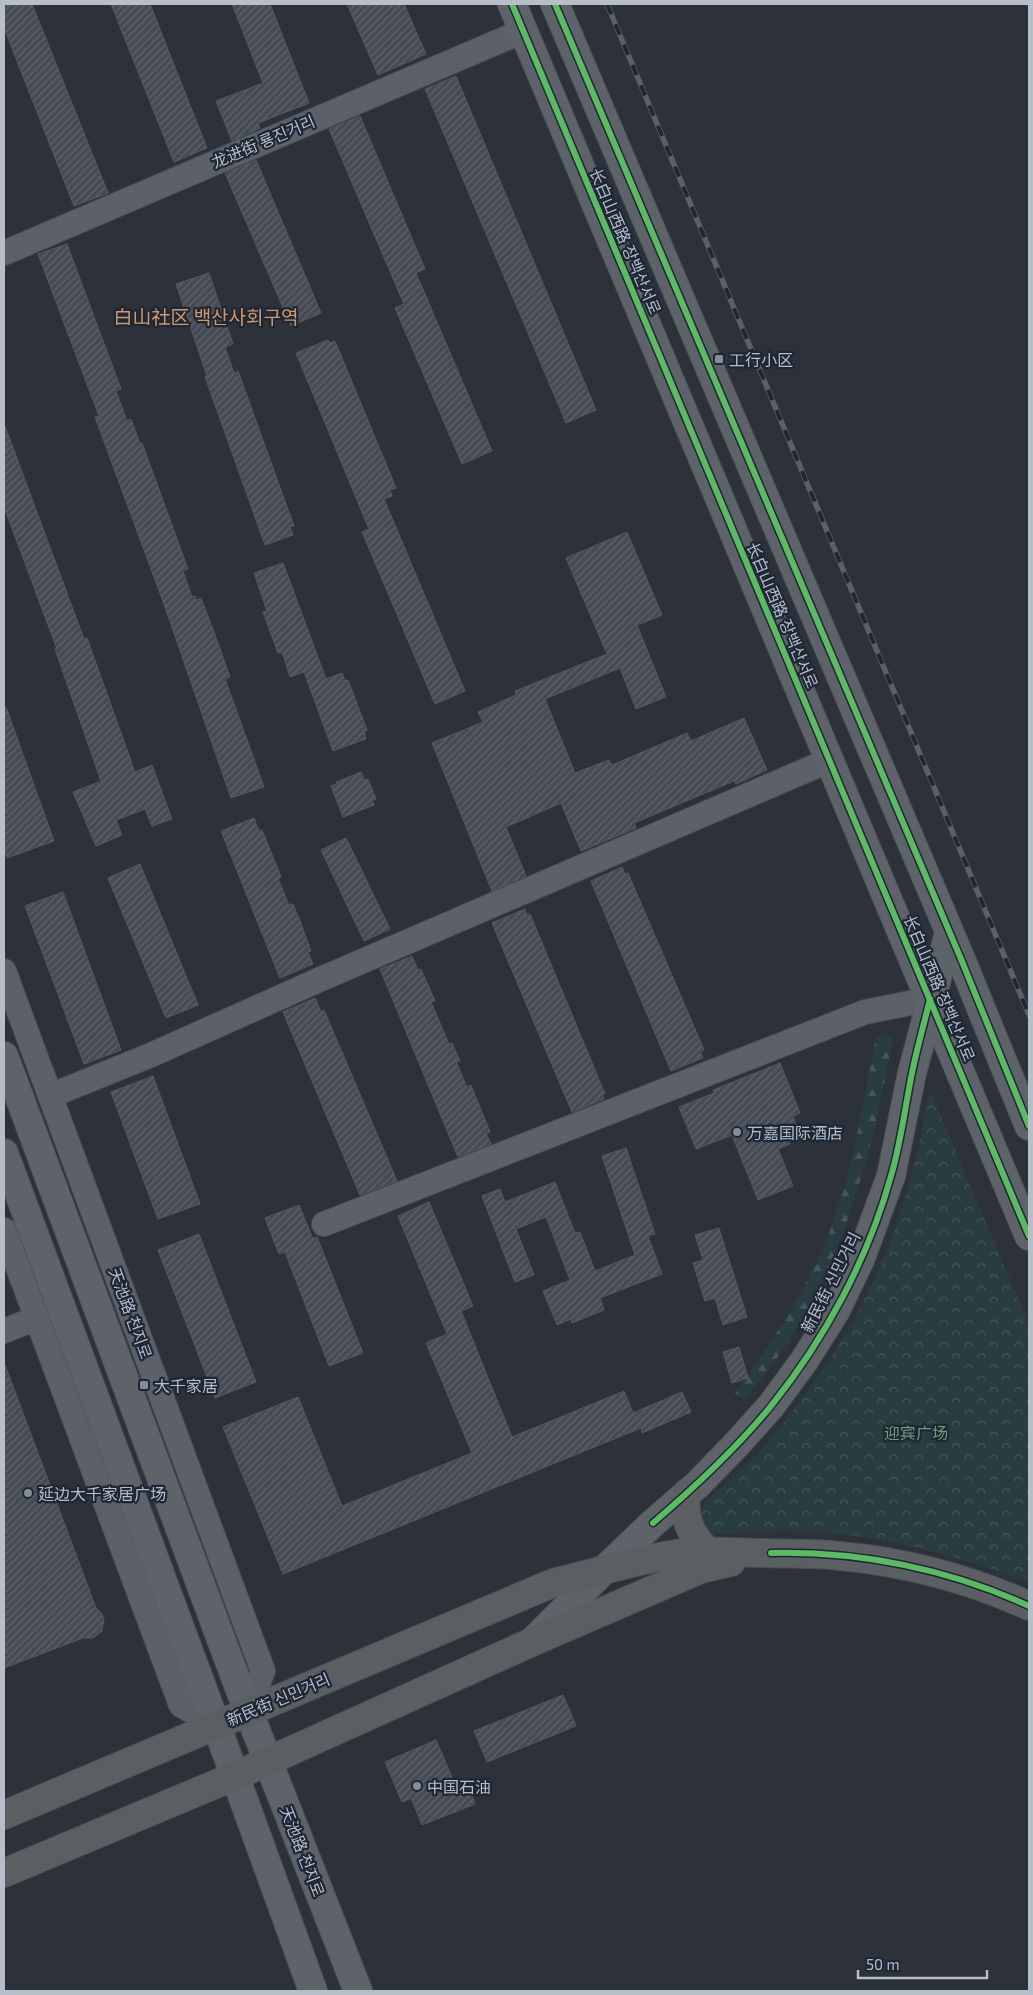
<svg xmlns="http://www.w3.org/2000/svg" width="1033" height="1995" viewBox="0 0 1033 1995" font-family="'Exo 2','Noto Sans SC','Noto Sans KR',sans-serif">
  <defs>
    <pattern id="forest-firs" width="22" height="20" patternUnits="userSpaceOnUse" patternTransform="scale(1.25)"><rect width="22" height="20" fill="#293c40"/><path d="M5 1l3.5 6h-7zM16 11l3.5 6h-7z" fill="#46565a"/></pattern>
    <pattern id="park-crowns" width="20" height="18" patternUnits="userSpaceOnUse" patternTransform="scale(1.25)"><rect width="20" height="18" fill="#293c40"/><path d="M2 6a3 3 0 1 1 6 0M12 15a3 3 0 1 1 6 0" fill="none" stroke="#46565a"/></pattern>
    <pattern id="building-hatch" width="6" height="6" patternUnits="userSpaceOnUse" patternTransform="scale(1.25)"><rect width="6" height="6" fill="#464a52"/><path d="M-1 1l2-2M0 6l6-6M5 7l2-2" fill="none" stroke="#5e626a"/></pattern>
  </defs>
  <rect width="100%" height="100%" fill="#2c313a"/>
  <path fill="url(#forest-firs)" d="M876 1036H893C877 1130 851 1237 802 1320 785 1349 765 1375 744 1400L735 1393C771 1344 805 1292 828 1236 853 1172 863 1102 876 1036Z"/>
  <path fill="url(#park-crowns)" d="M932 1095 1029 1324V1582C953 1554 875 1533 793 1531 765 1530 737 1535 709 1533L706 1532 700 1516C701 1501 715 1494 725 1485 754 1461 778 1430 801 1400 869 1311 911 1211 927 1100L928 1097Z"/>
  <g fill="url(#building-hatch)" stroke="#545961">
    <polygon points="11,4 32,4 108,193 74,206 4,28 4,7"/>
    <polygon points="111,4 150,4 207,148 174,162"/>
    <polygon points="232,4 270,4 309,103 258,123 260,128 232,141 216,101 263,83"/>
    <polygon points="347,4 404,4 426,54 378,75"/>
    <polygon points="456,76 596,410 566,423 425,89"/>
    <polygon points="360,116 425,269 416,273 492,451 462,464 395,308 404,304 329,129"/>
    <polygon points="256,160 321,313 291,326 225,173"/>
    <polygon points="67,244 121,389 116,391 127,421 131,419 140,444 142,443 188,569 183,571 192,597 195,596 196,600 201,598 214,632 230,677 225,679 264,787 231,798 165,607 95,417 99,416 38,254"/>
    <polygon points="209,273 233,344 225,347 234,373 238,371 294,526 290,527 293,535 265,545 205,377 207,376 176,284"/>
    <polygon points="328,340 330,343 335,341 396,488 390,490 392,496 384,499 465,691 435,704 362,532 369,529 296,353"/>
    <polygon points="4,426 5,426 84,639 87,638 135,772 152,765 172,819 152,826 145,809 116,820 122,835 96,846 73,792 101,781 55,649 57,649 4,507"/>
    <polygon points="627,532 662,615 637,625 666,697 636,709 620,668 545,699 575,773 609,760 612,765 687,733 691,741 744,718 767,770 736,784 734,781 634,823 636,828 581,851 561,803 506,827 526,876 492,891 432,743 483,722 478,712 516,695 515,691 607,654 566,558"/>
    <polygon points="283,563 326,679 342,673 345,681 348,680 367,730 364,731 366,739 333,751 304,672 290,677 282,652 278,653 263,612 267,611 254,573"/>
    <polygon points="6,707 54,841 7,858 4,848 4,708"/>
    <polygon points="361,772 364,780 368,779 376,799 372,800 374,805 343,817 331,786 337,784 336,782"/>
    <polygon points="254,818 259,831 262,830 281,877 278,879 289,905 293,904 300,921 311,951 308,952 313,964 280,978 221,831"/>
    <polygon points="346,838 390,929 364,941 321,850"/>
    <polygon points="140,864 198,1005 166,1018 108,878"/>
    <polygon points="622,867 625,874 628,873 704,1050 700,1052 703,1058 671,1071 591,881"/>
    <polygon points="63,892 121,1050 84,1064 25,906"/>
    <polygon points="525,909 527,915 530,914 605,1094 602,1095 604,1099 572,1112 492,923"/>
    <polygon points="412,956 418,970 421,969 435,1001 431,1002 449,1044 452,1043 460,1061 456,1062 467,1087 471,1085 490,1132 486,1133 491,1144 458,1157 380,969"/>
    <polygon points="315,998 321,1012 324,1010 397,1181 360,1195 283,1012"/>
    <polygon points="780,1063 800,1113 793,1116 796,1125 784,1130 790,1144 778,1149 793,1186 758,1200 732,1135 696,1149 679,1107 714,1093 713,1090"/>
    <polygon points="153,1076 200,1204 158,1219 111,1092"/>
    <polygon points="626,1148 655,1234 648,1236 662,1274 600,1298 604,1310 572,1323 571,1319 557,1325 543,1291 570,1280 546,1217 516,1229 534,1275 515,1282 482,1196 500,1189 505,1202 555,1182 575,1233 580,1232 595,1271 635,1255 602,1156"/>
    <polygon points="429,1202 473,1306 461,1311 512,1437 624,1391 633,1413 682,1392 691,1412 642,1433 641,1428 283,1574 223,1427 298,1397 342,1506 472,1453 426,1343 447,1334 398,1216"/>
    <polygon points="299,1205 313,1239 317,1237 363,1353 329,1366 285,1252 279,1254 265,1218"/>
    <polygon points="719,1228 747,1317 723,1325 715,1298 705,1301 693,1263 703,1260 695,1235"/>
    <polygon points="199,1234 256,1382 215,1398 158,1250"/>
    <polygon points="739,1347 748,1378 732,1383 723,1352"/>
    <polygon points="4,1365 5,1365 96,1608 102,1614 104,1619 102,1631 93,1638 83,1638 4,1668"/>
    <polygon points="563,1695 576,1726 487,1762 474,1731"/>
    <polygon points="436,1740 458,1791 469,1786 475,1804 422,1825 411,1798 402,1802 385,1762"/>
  </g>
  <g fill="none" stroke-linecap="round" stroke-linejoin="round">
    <defs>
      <g id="minor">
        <polyline points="4,253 523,31"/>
        <polyline points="4,971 263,1671 248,1711"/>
        <polyline points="50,1096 151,1055 321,979 830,760"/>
        <polyline points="324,1224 865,1012 930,999"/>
        <polyline points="4,1230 181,1705 216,1725"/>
        <polyline points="4,1331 37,1318"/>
      </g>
      <g id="major">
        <polyline points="512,4 1029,1236"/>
        <polyline points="555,4 961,959 1029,1126"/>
        <polyline points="4,1056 237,1682 358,1991"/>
        <polyline points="4,1153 235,1776 313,1991"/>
        <polyline points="532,1642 603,1571 653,1523 697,1485 734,1447 771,1406 804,1361 835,1312 860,1260 891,1176 912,1073 949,933"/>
      </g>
      <g id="highway">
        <path d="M687 1493C682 1518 691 1535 708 1552"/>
        <path d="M4 1815 553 1583C598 1572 643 1558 689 1552 714 1550 740 1553 765 1553 790 1554 815 1553 840 1556 905 1562 970 1579 1029 1606"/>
        <polyline points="4,1873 235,1776 532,1642 701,1569 731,1562"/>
      </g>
    </defs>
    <use href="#minor" stroke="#484c52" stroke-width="26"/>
    <use href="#major" stroke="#4a4e57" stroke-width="30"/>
    <use href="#highway" stroke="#494e55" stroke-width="30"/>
    <use href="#minor" stroke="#5c6068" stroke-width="24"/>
    <use href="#major" stroke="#5e636a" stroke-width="28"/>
    <use href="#highway" stroke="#5c5f61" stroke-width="28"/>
    <defs>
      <polyline id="rail" points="607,4 1029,1015"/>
    </defs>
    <use href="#rail" stroke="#5b5f66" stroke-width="5.5"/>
    <use href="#rail" stroke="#1e2735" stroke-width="4" stroke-dasharray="11" stroke-linecap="butt"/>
    <defs>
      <g id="cycleway">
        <polyline points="512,4 1029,1236"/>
        <polyline points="555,4 961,959 1029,1126"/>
        <path d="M653 1523C695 1487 736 1449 771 1406 825 1339 868 1259 891 1176 901 1142 905 1107 912 1073 917 1048 924 1024 930 999"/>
        <path d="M771 1553C860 1551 949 1569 1029 1606"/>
      </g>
    </defs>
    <use href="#cycleway" stroke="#1e2735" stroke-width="9"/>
    <use href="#cycleway" stroke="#5cba63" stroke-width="6"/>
  </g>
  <g fill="#868d98" stroke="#1e2735" stroke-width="2">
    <rect x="714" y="354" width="10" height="10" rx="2.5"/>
    <circle cx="737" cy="1132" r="5"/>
    <rect x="139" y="1380" width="10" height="10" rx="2.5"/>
    <circle cx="28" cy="1493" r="5"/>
    <circle cx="417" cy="1786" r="5"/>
  </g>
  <g text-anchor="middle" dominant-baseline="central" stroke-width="4.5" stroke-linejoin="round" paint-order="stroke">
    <g font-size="16" fill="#b6beca" stroke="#1e2735">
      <text transform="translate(263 141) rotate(-23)">龙进街 룡진거리</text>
      <text transform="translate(626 241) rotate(67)">长白山西路 장백산서로</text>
      <text transform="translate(783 615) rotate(67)">长白山西路 장백산서로</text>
      <text transform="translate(940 988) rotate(67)">长白山西路 장백산서로</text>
      <text transform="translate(830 1282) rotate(-63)">新民街 신민거리</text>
      <text transform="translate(131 1313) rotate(70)">天池路 천지로</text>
      <text transform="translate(278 1699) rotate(-23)">新民街 신민거리</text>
      <text transform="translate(303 1851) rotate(69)">天池路 천지로</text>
    </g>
    <g font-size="16" fill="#b6beca" stroke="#1e2735" text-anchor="start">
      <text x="729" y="359">工行小区</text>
      <text x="747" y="1132">万嘉国际酒店</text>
      <text x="154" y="1385">大千家居</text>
      <text x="38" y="1493">延边大千家居广场</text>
      <text x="427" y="1786">中国石油</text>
    </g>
    <g font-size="16" fill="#6e9b78" stroke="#1e2735">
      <text x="916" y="1432">迎宾广场</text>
    </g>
    <g font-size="19" fill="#d49867" stroke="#1e2735">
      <text x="206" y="316">白山社区 백산사회구역</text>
    </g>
  </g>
  <rect width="1033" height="1995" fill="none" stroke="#b6beca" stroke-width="10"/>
  <path d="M858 1970v8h129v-8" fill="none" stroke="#b6beca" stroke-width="2.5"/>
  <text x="866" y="1970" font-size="15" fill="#b6beca" stroke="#1e2735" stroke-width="4" paint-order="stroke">50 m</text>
</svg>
